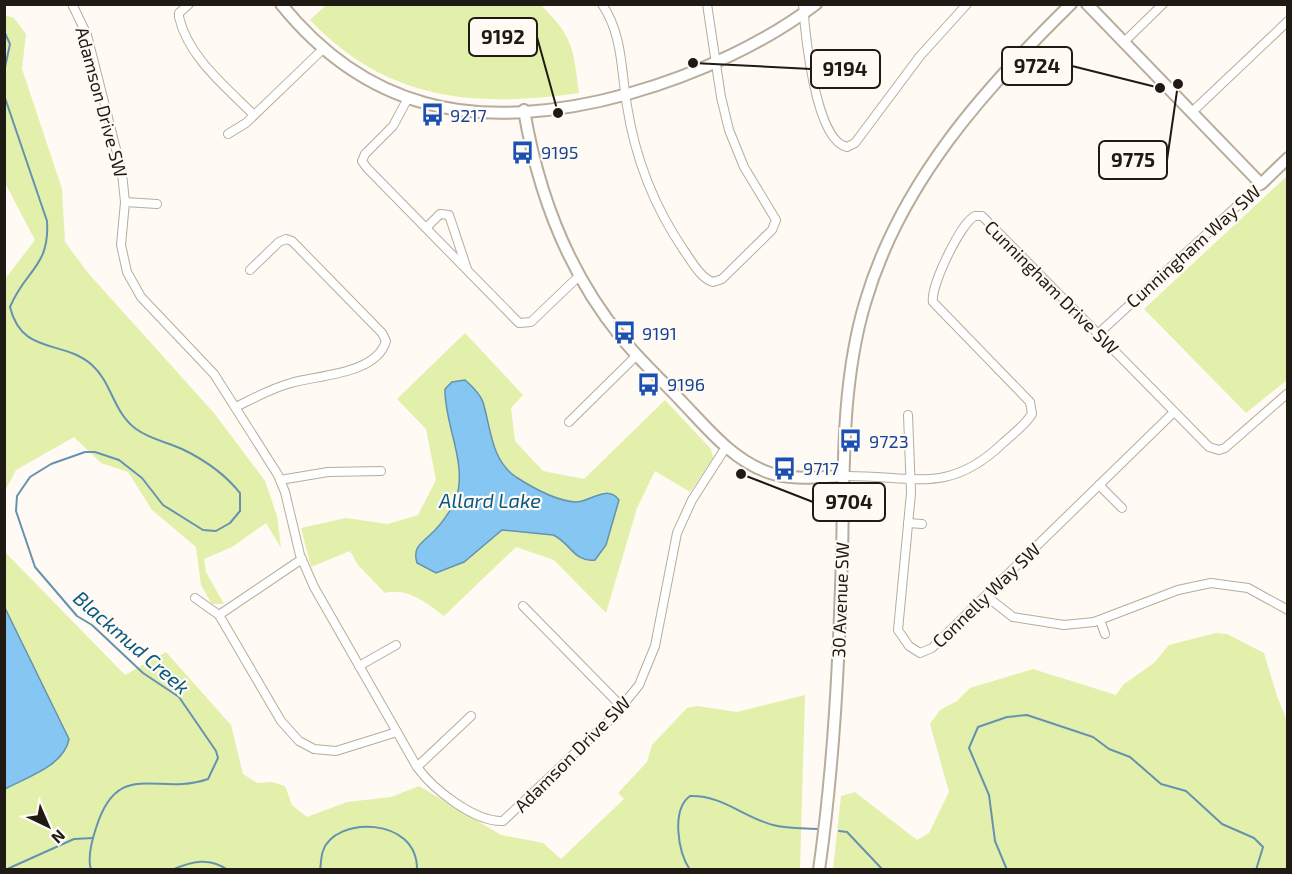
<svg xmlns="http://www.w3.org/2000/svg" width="1292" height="874" viewBox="0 0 1292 874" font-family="'Exo 2',sans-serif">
  <rect width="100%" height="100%" fill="#fffaf3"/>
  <g fill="#e3f0ac">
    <path d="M327 4 541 5C574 38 573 48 579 93 475 108 387 101 310 20Z"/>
    <polygon points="5,15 14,18 26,34 22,69 62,189 65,242 88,273 214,413 265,481 277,516 281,548 266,523 232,547 204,559 206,572 224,604 212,604 201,585 196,547 152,510 128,472 101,463 74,437 16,470 5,491 5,279 35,240 5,183"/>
    <polygon points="1287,176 1287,380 1246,413 1144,309"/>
    <path d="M465 333 523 395 511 408 515 441 543 471 584 479 665 400 711 449 713 458 690 492 655 471 637 508 606 613 554 560 516 547 444 616C427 603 407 587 385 593L358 565 350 551 311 567 301 528 346 518 388 524 418 515 436 480 426 429 397 399Z"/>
    <polygon points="4,551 125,675 166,652 231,725 243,774 257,783 272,782 285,786 292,805 307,817 347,802 391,797 419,786 501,835 543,843 561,859 624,799 618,793 647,762 652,745 687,708 697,706 737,712 805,695 800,869 5,869"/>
    <polygon points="1216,633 1227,634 1264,653 1277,696 1287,721 1287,869 833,869 841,796 855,792 917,840 929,833 949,792 930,724 940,710 957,701 970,688 1033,669 1116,695 1124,684 1154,663 1169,645"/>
  </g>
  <g fill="#85c6f2" stroke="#6692af" stroke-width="1.5">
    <path d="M465 380C472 386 480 394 483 402 491 429 491 460 516 477 533 488 556 501 576 502 590 502 607 484 619 500L606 545 595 560C574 563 570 542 553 535L502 530 464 562 436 573 417 563C412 547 422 543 432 533 440 526 452 509 456 499 468 463 444 424 445 389L452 382Z"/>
    <path d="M5 608 69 739C64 766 27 777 5 789Z"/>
  </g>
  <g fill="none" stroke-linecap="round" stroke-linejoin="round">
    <g stroke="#6692af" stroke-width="2">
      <polyline points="4,31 10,44 4,72"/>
      <path d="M4 95 47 221C50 267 25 270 10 307 22 356 63 339 92 365 112 383 113 412 136 429 150 439 166 442 182 449 205 460 224 473 240 493V511L230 523 216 531 203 530 163 505 142 478 119 460 95 452H85L51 464 30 477 17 496 16 511 35 567 77 616 92 625 143 673 179 697 216 751 218 758 208 779C157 797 118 757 96 828 92 840 87 857 91 870"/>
      <polyline points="839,831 847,832 883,870"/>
      <polyline points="5,870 74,839 93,838"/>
      <path d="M172 870C192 861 209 857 228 870"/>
      <path d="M320 870C321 864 321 856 323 851 334 816 418 816 417 870"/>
      <path d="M690 870C678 852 671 810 690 796 722 795 743 817 773 825 787 829 805 828 820 829"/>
      <polyline points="1007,870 995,841 989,795 969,748 978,727 1007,717 1027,715 1093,737 1109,749 1130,757 1161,784 1186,791 1222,824 1254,838 1263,847 1256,870"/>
    </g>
    <defs>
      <g id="street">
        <path d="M72 4 87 35 122 173 125 202 121 245 127 272 141 297 214 374 278 475 285 492 300 555 314 587 417 767C433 789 474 822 503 821L614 716 639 685 655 646 677 533 692 500 726 447"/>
        <path d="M189 4 179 13V17C188 57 226 87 254 115"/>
        <path d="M602 4C623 35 621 71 627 106 635 157 654 206 683 249 691 260 700 278 713 282L722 279 772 230 776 220 744 167 729 130 721 97 707 4"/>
        <path d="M803 4C805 32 815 141 847 147L855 143 920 56 967 4"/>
        <polyline points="1124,42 1163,4"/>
        <polyline points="408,98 393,126 365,154 362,161 367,168 519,323 531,322 579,276"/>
        <polyline points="1192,112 1288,21"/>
        <polyline points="228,134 246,123 323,49"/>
        <polyline points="125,202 157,204"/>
        <polyline points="426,228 440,214 449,215 467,269"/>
        <polyline points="1099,333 1261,184"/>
        <path d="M236 407C254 398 272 388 291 383 317 375 376 375 386 341L382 333 292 241 286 239 279 242 250 270"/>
        <polyline points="908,415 911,493 898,630 909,646 920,653 932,648 1174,412"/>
        <polyline points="569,422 637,355"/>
        <path d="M844 476C912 475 948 496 1003 443 1013 434 1025 425 1032 414L1030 402 933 302C930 287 961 222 975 216H982L989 223 1209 447 1219 450 1225 448 1288 393"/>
        <polyline points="280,480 328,472 381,471"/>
        <polyline points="1099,485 1122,508"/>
        <polyline points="908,523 922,524"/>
        <polyline points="302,559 219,615 281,721 299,741 314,749 336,751 397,732"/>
        <polyline points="986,596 1013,617 1064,625 1094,622 1178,590 1211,583 1248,588 1288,610"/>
        <polyline points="195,598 219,615"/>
        <polyline points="523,606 622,707"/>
        <polyline points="1100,620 1105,634"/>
        <polyline points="359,666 396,645"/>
        <polyline points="417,767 471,716"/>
      </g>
      <g id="secondary">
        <path d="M281 4C319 51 366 87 425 103 543 137 721 77 816 4"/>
        <polyline points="1087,4 1261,184 1288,158"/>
        <path d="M524 110C538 193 567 271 621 337 640 361 663 381 683 403 708 429 732 459 767 472 791 481 818 477 844 476"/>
        <path d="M819 870C834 765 839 660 842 555 844 471 841 384 865 303 900 183 984 89 1071 4"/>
      </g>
    </defs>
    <use href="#street" stroke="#b8ac9c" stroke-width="10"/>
    <use href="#secondary" stroke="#b8ac9c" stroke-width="14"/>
    <use href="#street" stroke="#fff" stroke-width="8"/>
    <use href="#secondary" stroke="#fff" stroke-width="10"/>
  </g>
  <defs>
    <symbol id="bus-bare" viewBox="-9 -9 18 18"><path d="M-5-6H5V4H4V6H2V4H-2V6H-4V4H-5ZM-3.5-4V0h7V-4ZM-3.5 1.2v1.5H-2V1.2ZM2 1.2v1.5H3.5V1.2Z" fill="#1a4fb4" stroke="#fffaf3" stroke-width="2.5" paint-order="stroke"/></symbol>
  </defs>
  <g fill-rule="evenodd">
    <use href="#bus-bare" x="416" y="98" width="33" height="33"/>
    <use href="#bus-bare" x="506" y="136" width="33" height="33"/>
    <use href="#bus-bare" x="608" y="316" width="33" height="33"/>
    <use href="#bus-bare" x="632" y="368" width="33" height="33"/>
    <use href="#bus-bare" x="834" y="424" width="33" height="33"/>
    <use href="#bus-bare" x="768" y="452" width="33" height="33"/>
  </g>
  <g text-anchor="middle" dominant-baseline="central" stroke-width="4.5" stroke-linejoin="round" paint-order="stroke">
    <g font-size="18" fill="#1f1a14" stroke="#fffaf3">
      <text transform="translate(102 102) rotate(75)">Adamson Drive SW</text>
      <text transform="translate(1193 246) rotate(-42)">Cunningham Way SW</text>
      <text transform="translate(1052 287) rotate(45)">Cunningham Drive SW</text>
      <text transform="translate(986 595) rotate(-44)">Connelly Way SW</text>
      <text transform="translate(840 600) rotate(-88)">30 Avenue SW</text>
      <text transform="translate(572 754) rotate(-45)">Adamson Drive SW</text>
    </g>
    <g font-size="18" fill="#164399" stroke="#fffaf3" text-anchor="start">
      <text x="450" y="115">9217</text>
      <text x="541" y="152">9195</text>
      <text x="642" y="333">9191</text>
      <text x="667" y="384">9196</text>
      <text x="869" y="441">9723</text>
      <text x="803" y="468">9717</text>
    </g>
    <g font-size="20" font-style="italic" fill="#055982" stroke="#fffaf3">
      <text x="490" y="500">Allard Lake</text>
      <text transform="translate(132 642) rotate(41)">Blackmud Creek</text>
    </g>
  </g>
  <path fill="none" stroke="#1f1a14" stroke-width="2" d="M558 113L537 37M1160 88L1072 66M693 63L811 69M1178 84L1167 160M741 474L813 502"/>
  <g fill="#1f1a14" stroke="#fffaf3" stroke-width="2">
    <circle cx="558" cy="113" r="6"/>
    <circle cx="1160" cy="88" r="6"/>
    <circle cx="693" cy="63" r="6"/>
    <circle cx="1178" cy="84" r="6"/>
    <circle cx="741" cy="474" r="6"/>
  </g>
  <g fill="#fffaf3" stroke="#1f1a14" stroke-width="2">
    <rect x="469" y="18" width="68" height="38" rx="6"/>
    <rect x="1002" y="47" width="70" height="38" rx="6"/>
    <rect x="811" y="50" width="69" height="38" rx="6"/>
    <rect x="1099" y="141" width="68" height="38" rx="6"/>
    <rect x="813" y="483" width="72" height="38" rx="6"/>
  </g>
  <g font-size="20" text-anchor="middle" font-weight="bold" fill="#1f1a14">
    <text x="503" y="44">9192</text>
    <text x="1037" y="73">9724</text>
    <text x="845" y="76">9194</text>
    <text x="1133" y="167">9775</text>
    <text x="849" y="509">9704</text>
  </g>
  <rect width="1292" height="874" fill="none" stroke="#1f1a14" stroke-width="12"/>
  <g transform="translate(48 826) rotate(136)" stroke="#fffaf3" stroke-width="4.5" paint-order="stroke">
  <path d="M0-4.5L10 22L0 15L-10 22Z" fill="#1f1a14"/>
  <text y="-9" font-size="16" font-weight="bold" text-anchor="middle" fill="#1f1a14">N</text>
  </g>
</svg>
